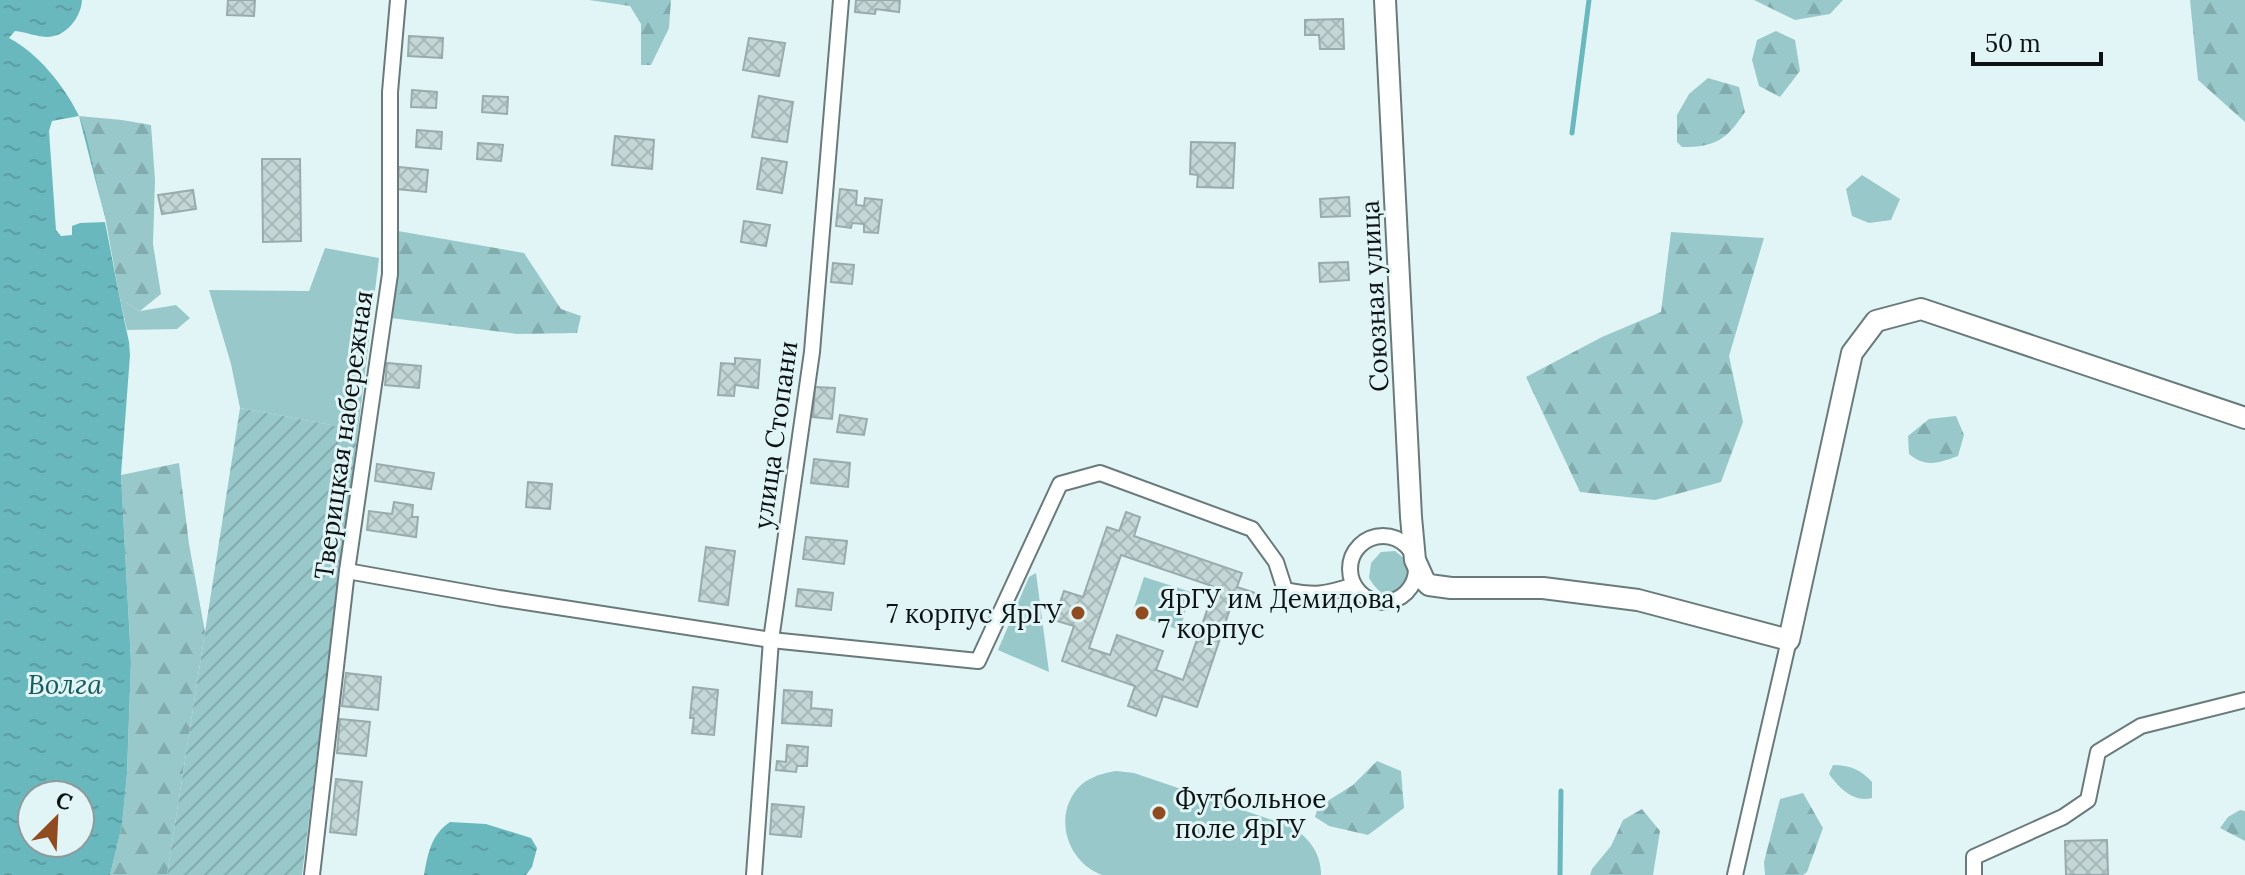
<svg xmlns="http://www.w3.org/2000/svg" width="2245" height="875" viewBox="0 0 2245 875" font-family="Lora,serif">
  <defs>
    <pattern id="forest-firs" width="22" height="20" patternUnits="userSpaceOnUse" patternTransform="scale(2)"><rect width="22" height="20" fill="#98c8ca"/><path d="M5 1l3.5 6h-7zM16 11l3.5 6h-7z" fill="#82abad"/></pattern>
    <pattern id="garden-furrows" width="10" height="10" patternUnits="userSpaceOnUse" patternTransform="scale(2)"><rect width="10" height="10" fill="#98c8ca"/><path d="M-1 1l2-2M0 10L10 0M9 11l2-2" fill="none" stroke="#82abad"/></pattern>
    <pattern id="water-ripples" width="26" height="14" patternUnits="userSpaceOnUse" patternTransform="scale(2)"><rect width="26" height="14" fill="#69b8bd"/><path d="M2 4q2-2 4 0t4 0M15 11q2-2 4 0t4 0" fill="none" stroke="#5a9da2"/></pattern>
    <pattern id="building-cross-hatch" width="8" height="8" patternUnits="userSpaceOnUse" patternTransform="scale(2)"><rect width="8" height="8" fill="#c4d7d7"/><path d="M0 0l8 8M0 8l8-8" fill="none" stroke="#a7b8b8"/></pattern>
  </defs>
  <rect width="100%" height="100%" fill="#e2f5f6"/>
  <g fill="#98c8ca">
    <polygon points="1862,175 1900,199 1891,220 1869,223 1852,216 1846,189"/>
    <polygon points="325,248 379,258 358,430 240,408 231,364 209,290 309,291"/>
    <polygon points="120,299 140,311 176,305 190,318 177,329 127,330"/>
    <path d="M1395 551 1411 564 1412 580 1406 590C1386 597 1380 596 1369 578L1371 563 1381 552Z"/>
    <polygon points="1036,573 1049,672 998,650 1029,577"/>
    <polygon points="1144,577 1191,592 1180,630 1132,614"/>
    <path d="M1833 765C1850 765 1861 770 1872 782V798C1854 803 1839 788 1829 774Z"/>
    <path d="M1116 771 1134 773 1290 826C1308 837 1321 852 1321 875H1102C1066 862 1051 812 1082 784 1092 776 1104 773 1116 771Z"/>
  </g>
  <g fill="url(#forest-firs)">
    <polygon points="589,0 671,0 669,28 651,65 641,65 641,24 630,6"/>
    <polygon points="1754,0 1843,0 1830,14 1795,20"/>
    <polygon points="2190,0 2245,0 2245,122 2198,80"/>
    <polygon points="1776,31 1795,40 1800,71 1780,97 1759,86 1752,60 1757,40"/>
    <path d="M1708 78 1739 87 1745 112C1726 140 1716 147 1682 147L1677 142V115L1689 94Z"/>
    <polygon points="79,116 122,120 151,125 155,180 153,244 161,294 140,311 120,299 106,222"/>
    <polygon points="398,231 524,253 561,309 581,316 577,333 517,334 391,318"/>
    <polygon points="1671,232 1764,238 1729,356 1743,422 1721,482 1655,500 1580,492 1526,377 1602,337 1661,312"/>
    <path d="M1956 416 1964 435 1958 456C1939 463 1926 468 1909 454L1908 436 1929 419Z"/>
    <polygon points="179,463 189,544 205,632 167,875 110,875 122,825 127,774 131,662 121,475"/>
    <polygon points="1377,761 1401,771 1404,808 1368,835 1329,826 1315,817 1318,807 1353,785"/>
    <polygon points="1803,793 1823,828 1807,872 1803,875 1765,875 1764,862 1780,799"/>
    <polygon points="1642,809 1660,831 1653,875 1590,875 1592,869 1611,846 1623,820"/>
    <polygon points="2240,810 2245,811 2245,841 2220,828 2228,817"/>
  </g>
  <polygon fill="url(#garden-furrows)" points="240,408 358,430 302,875 167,875"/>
  <g fill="url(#water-ripples)" fill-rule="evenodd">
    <path d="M0 0H82C81 17 67 36 48 37 38 37 25 32 15 31L9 38C38 53 64 86 78 114 88 134 91 159 96 180 108 233 117 288 129 342L130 355 121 475 131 662 127 774 122 825 110 875H0ZM32 795H80V843H32Z"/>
    <path d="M450 822 486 824 531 838 537 848 532 867 526 875H424C428 853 431 835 450 822Z"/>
  </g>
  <polygon fill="#e2f5f6" points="79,116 106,222 80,223 72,226 72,235 61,236 56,230 49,131 52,121"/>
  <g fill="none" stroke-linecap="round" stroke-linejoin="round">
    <g stroke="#69b8bd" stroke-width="5">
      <polyline points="1572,133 1589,0"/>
      <polyline points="1560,875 1561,791"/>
    </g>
  </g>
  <g fill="url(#building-cross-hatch)" stroke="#99abac" stroke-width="2" fill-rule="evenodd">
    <polygon points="228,0 255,0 254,16 227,15"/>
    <polygon points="856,0 900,0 899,12 876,9 875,14 855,12"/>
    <polygon points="1343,19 1344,49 1320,49 1319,35 1305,35 1305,20"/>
    <polygon points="409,36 443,38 442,58 408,56"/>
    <polygon points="749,38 785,43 779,76 743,70"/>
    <polygon points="412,90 437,92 436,108 411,107"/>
    <polygon points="483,96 508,97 507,114 482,112"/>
    <polygon points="759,96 793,102 787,142 752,137"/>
    <polygon points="417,130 442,132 441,149 416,147"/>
    <polygon points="615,136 654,140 652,169 612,165"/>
    <polygon points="1191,142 1235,143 1233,188 1197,187 1198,175 1190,174"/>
    <polygon points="478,143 503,145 501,161 477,159"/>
    <polygon points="762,158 787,162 782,193 757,189"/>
    <polygon points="262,159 300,159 301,241 263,242"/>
    <polygon points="399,167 428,170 426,192 397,189"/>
    <polygon points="840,189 857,191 856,205 864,206 865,198 882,200 878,233 864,232 864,224 852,223 851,228 836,226"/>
    <polygon points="193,190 196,209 162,214 158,195"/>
    <polygon points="1349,197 1350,216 1321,217 1320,199"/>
    <polygon points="744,221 770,225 766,246 741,242"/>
    <polygon points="1348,262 1349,280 1320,282 1319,263"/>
    <polygon points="833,263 854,265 852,284 831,282"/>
    <polygon points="735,358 760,360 758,388 735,385 734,396 718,395 721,363 735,364"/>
    <polygon points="387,363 421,366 419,388 385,385"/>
    <polygon points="815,387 835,388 832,419 813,417"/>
    <polygon points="840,415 867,419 864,435 837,432"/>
    <polygon points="814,459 850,463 848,487 811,483"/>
    <polygon points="377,464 434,473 431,489 375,481"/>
    <polygon points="528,482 552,484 550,509 526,507"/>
    <polygon points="394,502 413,505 412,517 418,517 416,537 367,530 369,511 392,514"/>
    <path d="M1126 512 1140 517 1134 536 1242 573 1237 587 1258 594 1254 607 1233 600 1197 707 1163 696 1156 716 1128 706 1135 686 1062 661 1074 626 1054 620 1064 591 1083 597 1107 527 1119 531ZM1121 555 1215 587 1183 680 1156 670 1163 651 1117 635 1110 655 1089 648Z"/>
    <polygon points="806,537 847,541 844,564 803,559"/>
    <polygon points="706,547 735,551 728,605 699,601"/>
    <polygon points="798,589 833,593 831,610 796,606"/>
    <polygon points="346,673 381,677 378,710 342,706"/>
    <polygon points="693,687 718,690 714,735 692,733 694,718 690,718"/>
    <polygon points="784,690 812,692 811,708 832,710 831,726 782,723"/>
    <polygon points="340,719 370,722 366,756 337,753"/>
    <polygon points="787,745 808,747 807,766 797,766 796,772 776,770 777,761 786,762"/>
    <polygon points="336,779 362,782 356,835 330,832"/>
    <polygon points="772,804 804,807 801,837 770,834"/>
    <polygon points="2107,840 2108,875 2066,875 2065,841"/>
  </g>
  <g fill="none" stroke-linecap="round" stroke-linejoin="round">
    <defs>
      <g id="street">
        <circle cx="1383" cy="569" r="33"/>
        <path d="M347 571 499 598 771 640 978 661 1060 484 1100 473 1252 529 1276 562 1285 590C1316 596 1324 595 1354 585"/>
        <polyline points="312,875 347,571 390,274 390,92 398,0"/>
        <polyline points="754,875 771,640 812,352 841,0"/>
        <polyline points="1735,875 1789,640"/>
        <polyline points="1974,875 1974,857 2063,817 2088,800 2098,752 2141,726 2245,700"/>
      </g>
      <polyline id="secondary" points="1385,0 1411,517 1415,560 1424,580 1429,585 1451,588 1543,588 1638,600 1789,640 1852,353 1876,321 1921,309 2245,418"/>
    </defs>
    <use href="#street" stroke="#6a7a7b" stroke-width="18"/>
    <use href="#secondary" stroke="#6a7a7b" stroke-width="24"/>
    <use href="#street" stroke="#fff" stroke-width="14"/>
    <use href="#secondary" stroke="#fff" stroke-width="20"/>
  </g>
  <g fill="#904c20" stroke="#e2f5f6" stroke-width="3">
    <circle cx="1078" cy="613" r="8"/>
    <circle cx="1142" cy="613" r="8"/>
    <circle cx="1159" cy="813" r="8"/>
  </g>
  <g text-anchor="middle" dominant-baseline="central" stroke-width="6" stroke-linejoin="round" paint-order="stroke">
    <g font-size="26" fill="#0d1314" stroke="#e2f5f6">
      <text transform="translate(1374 296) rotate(-93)">Союзная улица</text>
      <text transform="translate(343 435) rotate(-82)">Тверицкая набережная</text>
      <text transform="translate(775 435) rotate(-82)">улица Стопани</text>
    </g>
    <g font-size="26" fill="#0d1314" stroke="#e2f5f6" text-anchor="start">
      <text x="1158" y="598">ЯрГУ им Демидова,<tspan x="1158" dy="30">7 корпус</tspan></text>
      <text x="1062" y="613" text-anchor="end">7 корпус ЯрГУ</text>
      <text x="1175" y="798">Футбольное<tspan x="1175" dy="30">поле ЯрГУ</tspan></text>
    </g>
    <g font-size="28" font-style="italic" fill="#185b5f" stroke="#e2f5f6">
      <text x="65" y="684">Волга</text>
    </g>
  </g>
  <g transform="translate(56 819) rotate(24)"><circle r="38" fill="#e2f5f6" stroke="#8d9b9c" stroke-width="2"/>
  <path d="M0-6L14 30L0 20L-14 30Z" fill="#904c20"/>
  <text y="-12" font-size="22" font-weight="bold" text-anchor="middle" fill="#0d1314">С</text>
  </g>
  <path d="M1973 52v12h128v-12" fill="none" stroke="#0d1314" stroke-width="4"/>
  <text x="1985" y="52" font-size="24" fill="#0d1314" stroke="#e2f5f6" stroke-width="6" paint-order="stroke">50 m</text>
</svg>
